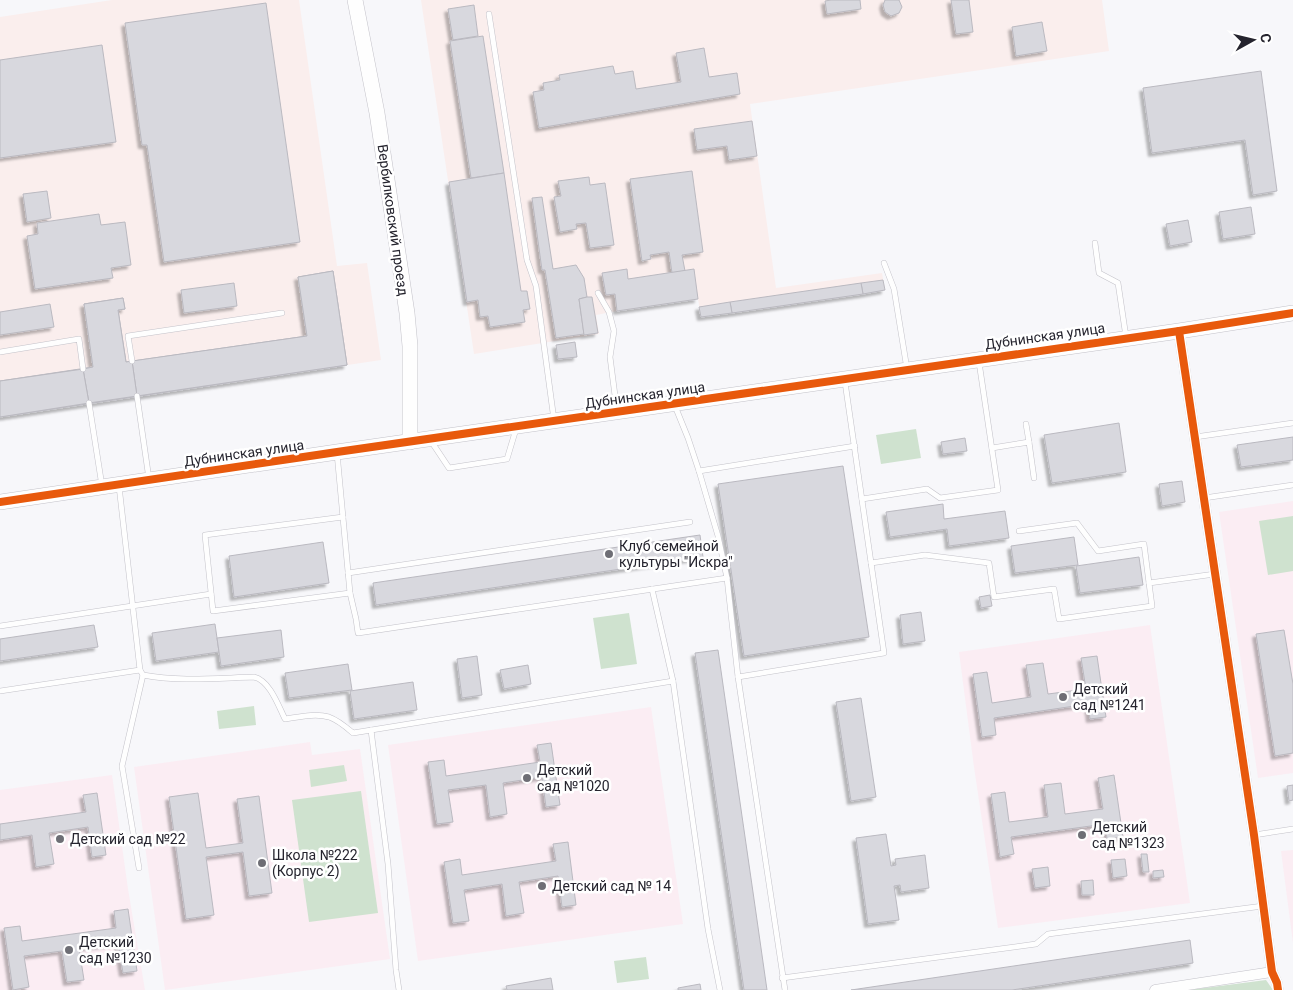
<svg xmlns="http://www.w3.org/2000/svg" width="1293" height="990" viewBox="0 0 1293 990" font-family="Roboto,sans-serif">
  <defs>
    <filter id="shadow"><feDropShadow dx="-3.5" dy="3.5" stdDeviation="1" flood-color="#0004"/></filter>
  </defs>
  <rect width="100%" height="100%" fill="#f7f7fa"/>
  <g fill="#faeeed">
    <polygon points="112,0 299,0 337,266 367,263 381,360 0,417 0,17"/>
    <polygon points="421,0 1102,0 1109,51 750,104 776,288 882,273 885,290 701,317 698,299 617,311 596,315 599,334 474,354"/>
  </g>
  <g fill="#fbedf3">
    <polygon points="1293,501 1293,773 1258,778 1219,512"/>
    <polygon points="1150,625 1190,903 998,928 974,767 959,652"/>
    <polygon points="651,707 683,924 418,961 388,745"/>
    <polygon points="310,742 312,755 360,749 390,959 165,990 134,767"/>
    <polygon points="112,775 128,889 145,990 0,990 0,790"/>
    <polygon points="1293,850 1293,943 1281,851"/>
  </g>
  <g fill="#cfe2cf">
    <polygon points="916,429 921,458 881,464 876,435"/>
    <polygon points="1293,516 1293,571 1268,575 1259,521"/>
    <polygon points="629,613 637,664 601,669 593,618"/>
    <polygon points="254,706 256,725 219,729 217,711"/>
    <polygon points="344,765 347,781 311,787 309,770"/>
    <polygon points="361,791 378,913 309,922 292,800"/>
    <polygon points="646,957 649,979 617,983 614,961"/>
    <polygon points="1266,980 1273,990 1189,990"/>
  </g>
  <g fill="#d8d8de" stroke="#bab9c0" filter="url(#shadow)">
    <polygon points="831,0 860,0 861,9 827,14 825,1"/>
    <polygon points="885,0 899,0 902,7 899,13 891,16 885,12 883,5"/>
    <polygon points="951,0 969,0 973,32 956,34"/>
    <polygon points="266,3 300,242 164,262 147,145 142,145 125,23"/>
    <polygon points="474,5 478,36 453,40 448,9"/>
    <polygon points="1042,22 1047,51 1016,56 1012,27"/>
    <polygon points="483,36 504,173 471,178 450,41"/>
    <polygon points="102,45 116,142 0,158 0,60"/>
    <polygon points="704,48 709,77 737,73 740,94 539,128 533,92 544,90 543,83 560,80 559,75 613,66 615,74 633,71 636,89 681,82 676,53"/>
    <polygon points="1261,71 1277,191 1253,195 1245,140 1152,153 1143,88"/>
    <polygon points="752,121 757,156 729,160 727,146 697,150 694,129"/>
    <polygon points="692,171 703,252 682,255 685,271 672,273 669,252 650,255 651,259 642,261 630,179"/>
    <polygon points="504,173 521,291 527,291 530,309 523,310 525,322 490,327 488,316 480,317 478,300 467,302 449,182"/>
    <polygon points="589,177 590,185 605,183 614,245 590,248 586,223 576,224 577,229 560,232 554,197 561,196 558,181"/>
    <polygon points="47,191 51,218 27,222 23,194"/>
    <polygon points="542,197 553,269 576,265 584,278 587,297 579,299 584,334 556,338 545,270 542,270 532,198"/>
    <polygon points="1251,207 1255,234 1223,239 1219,212"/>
    <polygon points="99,214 101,225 125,222 131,265 111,268 113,278 35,289 27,236 38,234 37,223"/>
    <polygon points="1188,220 1192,242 1170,246 1166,224"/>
    <polygon points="627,269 628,279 694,269 698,299 617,311 615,294 606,295 602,273"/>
    <polygon points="333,271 347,365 0,417 0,381 93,367 84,304 123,298 125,309 118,310 126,362 307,336 298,277"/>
    <polygon points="333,271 347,365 137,396 132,361 307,336 298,277"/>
    <polygon points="883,280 885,290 863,294 861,283"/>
    <polygon points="234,283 237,306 184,313 181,290"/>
    <polygon points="861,283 863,294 732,313 730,302"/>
    <polygon points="587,297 592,297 598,333 584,335 579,299"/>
    <polygon points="123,298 125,309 118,310 126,362 132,361 137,396 89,403 83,369 93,367 84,304"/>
    <polygon points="730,302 732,313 701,317 699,307"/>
    <polygon points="50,304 54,327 0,335 0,312"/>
    <polygon points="575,342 577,357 558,359 556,345"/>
    <polygon points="83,369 89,403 0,417 0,381"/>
    <polygon points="1119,423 1126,472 1052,483 1044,435"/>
    <polygon points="1293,437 1293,460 1241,467 1237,445"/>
    <polygon points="965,438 967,451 943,454 941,442"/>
    <polygon points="843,466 869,637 744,656 718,484"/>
    <polygon points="1182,481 1185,502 1162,506 1159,484"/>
    <polygon points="943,504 944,519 1005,511 1009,538 949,546 947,529 890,537 886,512"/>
    <polygon points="700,535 703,557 376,605 373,583"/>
    <polygon points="1074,537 1078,565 1015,573 1011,546"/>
    <polygon points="323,542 329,583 234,597 229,556"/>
    <polygon points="1139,557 1143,585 1080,593 1076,566"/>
    <polygon points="990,595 992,606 981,608 979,597"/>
    <polygon points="921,612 925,641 903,644 900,615"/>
    <polygon points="215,624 219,652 156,661 152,633"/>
    <polygon points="94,625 98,647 0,661 0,639"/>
    <polygon points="281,630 284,657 221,666 217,638"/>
    <polygon points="1284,630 1293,684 1293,753 1275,756 1256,634"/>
    <polygon points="718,650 755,906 767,990 744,990 695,653"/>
    <polygon points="477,656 482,695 462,698 457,659"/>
    <polygon points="1097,656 1106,717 1090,719 1088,704 994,718 996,735 982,737 973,674 987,672 992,703 1031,697 1026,665 1043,663 1048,694 1086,689 1081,658"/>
    <polygon points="348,664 352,690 289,698 285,673"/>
    <polygon points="528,665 531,684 504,689 500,670"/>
    <polygon points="413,682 417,710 354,719 350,691"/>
    <polygon points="861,698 876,797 851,801 836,702"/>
    <polygon points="551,743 560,805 546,807 542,777 503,783 507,814 490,817 486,785 448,790 453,822 437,824 428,762 444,760 446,776 540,762 537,745"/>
    <polygon points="1114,775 1123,837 1107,839 1105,824 1011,837 1014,854 1000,857 991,794 1005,792 1009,822 1048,817 1044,785 1061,783 1065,814 1103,809 1098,778"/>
    <polygon points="1293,785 1293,800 1289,801 1287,786"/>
    <polygon points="97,793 106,855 92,857 88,827 49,833 54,864 36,867 32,835 0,840 0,824 86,812 83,795"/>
    <polygon points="198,793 206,848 243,843 237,799 259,796 272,893 249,896 243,852 206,857 214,915 186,919 169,797"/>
    <polygon points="886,834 891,866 896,865 895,859 925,855 929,888 901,892 900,885 894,886 899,920 868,924 856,838"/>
    <polygon points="568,842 576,905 562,907 558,876 519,882 524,913 506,916 502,884 464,890 469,921 453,923 444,862 460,859 462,875 556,861 553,844"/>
    <polygon points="1141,854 1147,854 1149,872 1143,872"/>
    <polygon points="1125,859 1127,876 1113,878 1111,860"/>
    <polygon points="1048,867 1050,886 1035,888 1032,869"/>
    <polygon points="1163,870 1164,877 1153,878 1153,871"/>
    <polygon points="1093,880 1094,895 1082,895 1081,881"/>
    <polygon points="128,909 137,971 123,973 118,943 79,948 84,980 67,982 62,951 24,956 29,987 13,990 4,928 20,926 22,941 116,928 114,911"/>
    <polygon points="1190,940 1193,963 1012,990 851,990"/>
    <polygon points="551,978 553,990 507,990 506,986"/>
    <polygon points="700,984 701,990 678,990 678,988"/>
  </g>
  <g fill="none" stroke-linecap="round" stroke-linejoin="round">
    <defs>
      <g id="lane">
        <polyline points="489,14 527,260 536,286 554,420"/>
        <polyline points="1095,243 1099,273 1118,283 1126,337"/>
        <polyline points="884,263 894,289 907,369"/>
        <polyline points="598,293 609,312 614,331 610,357 617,411"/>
        <polyline points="0,352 79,339 83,369"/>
        <polyline points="132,361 128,336 282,313"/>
        <polyline points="137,396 149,479"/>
        <polyline points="89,403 102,486"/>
        <polyline points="675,406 688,438 699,471 718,536 727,578 738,677 884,653 845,382"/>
        <polyline points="1026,424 1029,442"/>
        <polyline points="1195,437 1293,423"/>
        <polyline points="431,441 449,468 507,459 516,429"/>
        <polyline points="992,448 1029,442 1034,478"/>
        <polyline points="337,453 350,593 356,619 358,633 727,578"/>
        <polyline points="699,471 855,446"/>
        <polyline points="1204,498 1293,485"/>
        <polyline points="862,499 927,489 940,498 998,490 979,362"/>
        <polyline points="343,517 205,535 213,611 350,593"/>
        <polyline points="1019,531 1077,523 1098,551 1144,544 1149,583"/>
        <polyline points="871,563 925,555 989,563 994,597 1054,589 1059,619 1152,606 1149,583 1215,574"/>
        <polyline points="348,573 690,522"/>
        <polyline points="652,589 673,681 708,929 720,990"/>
        <polyline points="0,626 211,594"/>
        <path d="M140 670 143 675C179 682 218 678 254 677 270 681 278 705 285 719 299 717 315 713 329 717 338 720 346 727 353 733L673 681"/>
        <polyline points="738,677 785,990"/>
        <polyline points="0,691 140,670 119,486"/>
        <polyline points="371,730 388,864 396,970 399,990"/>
        <polyline points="1254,835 1293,829"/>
        <polyline points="139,868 122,766 143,675"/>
        <polyline points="782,978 1036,944 1048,934 1263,906"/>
      </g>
      <g id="street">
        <polyline points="1179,331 1254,835 1272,972 1277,983 1278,990"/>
        <polyline points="1155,990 1272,972"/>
      </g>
      <g id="secondary">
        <polyline points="355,0 377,113 407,313 410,346 410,442"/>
        <polyline points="0,502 337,452 1179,331 1293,313"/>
      </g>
    </defs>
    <use href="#lane" stroke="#c3c2c9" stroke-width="6"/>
    <use href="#street" stroke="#c3c2c9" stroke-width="11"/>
    <use href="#secondary" stroke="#c3c2c9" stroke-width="16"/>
    <use href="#lane" stroke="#fefefe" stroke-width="5"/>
    <use href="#street" stroke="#fefefe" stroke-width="10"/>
    <use href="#secondary" stroke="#fefefe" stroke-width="15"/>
    <defs>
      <g id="cycleway">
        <polyline points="1179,331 1254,835 1272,972 1277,983 1278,990"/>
        <polyline points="0,502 337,452 1179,331 1293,313"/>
      </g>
    </defs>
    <use href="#cycleway" stroke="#fff" stroke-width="11"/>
    <use href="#cycleway" stroke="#e8590c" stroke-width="8"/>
  </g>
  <g fill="#6e6e75" stroke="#fff" stroke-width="2">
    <circle cx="609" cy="554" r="5"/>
    <circle cx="1063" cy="697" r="5"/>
    <circle cx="527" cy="778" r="5"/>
    <circle cx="1082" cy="835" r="5"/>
    <circle cx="60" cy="839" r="5"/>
    <circle cx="262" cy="863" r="5"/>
    <circle cx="542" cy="886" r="5"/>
    <circle cx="69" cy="950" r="5"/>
  </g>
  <g text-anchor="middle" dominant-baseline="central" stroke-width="5" stroke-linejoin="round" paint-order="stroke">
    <g font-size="14" fill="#25242e" stroke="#fff">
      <text transform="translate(393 220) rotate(82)">Вербилковский проезд</text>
      <text transform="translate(1045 336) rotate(-8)">Дубнинская улица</text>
      <text transform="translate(645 395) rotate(-8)">Дубнинская улица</text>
      <text transform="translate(244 453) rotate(-8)">Дубнинская улица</text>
    </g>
    <g font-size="14" fill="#25242e" stroke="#fff" text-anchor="start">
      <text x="619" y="546">Клуб семейной<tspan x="619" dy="16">культуры "Искра"</tspan></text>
      <text x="1073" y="689">Детский<tspan x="1073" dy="16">сад №1241</tspan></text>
      <text x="537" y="770">Детский<tspan x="537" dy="16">сад №1020</tspan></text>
      <text x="1092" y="827">Детский<tspan x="1092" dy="16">сад №1323</tspan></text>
      <text x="70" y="839">Детский сад №22</text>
      <text x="272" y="855">Школа №222<tspan x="272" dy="16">(Корпус 2)</tspan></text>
      <text x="552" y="886">Детский сад № 14</text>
      <text x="79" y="942">Детский<tspan x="79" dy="16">сад №1230</tspan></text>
    </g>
  </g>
  <g transform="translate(1253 40) rotate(82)" stroke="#ffffff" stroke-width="4" paint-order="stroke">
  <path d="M0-4L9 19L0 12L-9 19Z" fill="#25242e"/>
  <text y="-8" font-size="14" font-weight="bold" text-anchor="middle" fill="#25242e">С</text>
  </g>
</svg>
